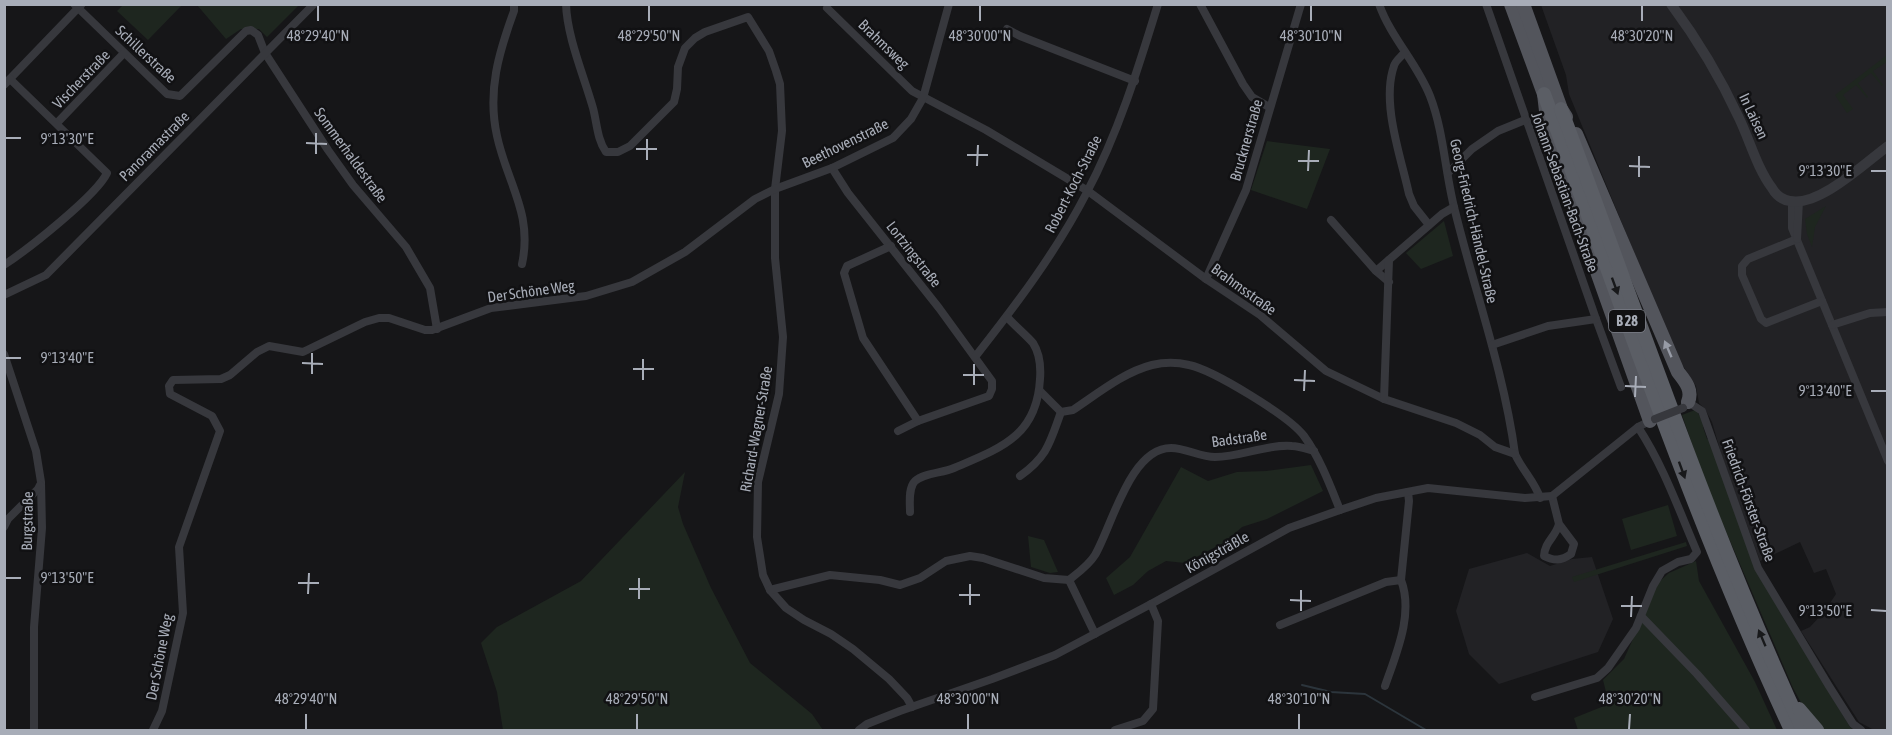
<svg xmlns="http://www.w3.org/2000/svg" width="1892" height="735" viewBox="0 0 1892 735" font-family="'Asap Condensed',sans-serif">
  <rect width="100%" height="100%" fill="#161618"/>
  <g fill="#222225">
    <polygon points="1541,5 1887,5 1887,730 1874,730 1859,722 1801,631 1810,627 1824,612 1836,594 1826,569 1814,573 1800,542 1760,561 1723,460 1712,422 1705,409 1699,403 1696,386 1676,355 1569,94 1566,75"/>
    <polygon points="1527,553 1550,566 1572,559 1592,557 1613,619 1598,652 1499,684 1469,654 1456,611 1469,569"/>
  </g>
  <g fill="#1e261f">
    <polygon points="123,5 123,4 182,5 148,40 117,11"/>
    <polygon points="197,5 299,5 267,37 259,29 241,29 226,39"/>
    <polygon points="1887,55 1887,62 1873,71 1883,85 1882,86 1871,73 1858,83 1868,97 1867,98 1856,85 1843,95 1853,109 1847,113 1835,95"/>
    <polygon points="1267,141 1330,149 1307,209 1251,190"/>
    <polygon points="1826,206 1815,227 1812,247 1807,234 1805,219"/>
    <polygon points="1444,221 1453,256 1421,269 1406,253"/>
    <polygon points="1695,410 1697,411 1705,426 1703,427 1707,439 1710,439 1757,572 1850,727 1854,730 1819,730 1810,719 1793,688 1707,487 1682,415"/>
    <polygon points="1311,465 1323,491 1267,519 1242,527 1227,541 1185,563 1166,561 1148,571 1133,585 1114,595 1106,578 1130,557 1181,467 1208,481 1237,472 1266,471"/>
    <polygon points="685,472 678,507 683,524 711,588 750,663 812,714 823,730 503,730 497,692 481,643 497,627 581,581"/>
    <polygon points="1668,505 1677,536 1631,550 1622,519"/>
    <polygon points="1028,536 1044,540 1058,572 1050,573 1031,567"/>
    <polygon points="1686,542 1687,546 1574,582 1572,577"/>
    <polygon points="1696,561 1699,581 1755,682 1777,730 1578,730 1574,718 1609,704 1603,680 1624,659 1658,583 1669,573"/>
  </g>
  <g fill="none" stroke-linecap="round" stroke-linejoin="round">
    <polyline stroke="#2c353c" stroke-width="2" points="1302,685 1331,692 1365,694 1426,730"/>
    <g stroke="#37383d" stroke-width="8">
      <polyline points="74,4 167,94 180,96 246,31 251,30 258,35 265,53 328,150 353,185 406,247 430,288 437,329"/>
      <path d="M514 4V11C499 52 487 91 497 136 507 183 533 213 522 264"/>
      <path d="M566 4C567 37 584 76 593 108 597 123 597 139 606 152H618L630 146 674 102 677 89 678 67 685 48 695 38 705 32 748 17 769 51 776 71 780 84 782 131 775 189V258L783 337 779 394 758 482 757 537 763 575 770 590 786 608 804 620 831 634 853 649 889 679 907 698 912 707"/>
      <polyline points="1200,4 1243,84 1252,97 1269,107"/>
      <path d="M1379 4C1391 38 1417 63 1430 96 1444 132 1445 173 1455 211 1475 292 1504 372 1515 454 1522 470 1535 482 1540 498"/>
      <polyline points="1486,4 1596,319 1621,387"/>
      <polyline points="827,8 912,91 986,130 1088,191 1206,279 1260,315 1326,371 1384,399 1456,423 1480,435 1495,447 1515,454"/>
      <polyline points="1007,29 1020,36 1135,81"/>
      <path d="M1405 52C1401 57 1395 61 1394 66 1381 103 1401 157 1409 194L1414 206 1429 225"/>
      <polyline points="4,85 81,5"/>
      <polyline points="57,123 124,53"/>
      <polyline points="832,168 848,193 939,308 992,381 992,389 989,396 918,421 898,431"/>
      <polyline points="1448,173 1472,149 1498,131 1525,120"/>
      <polyline points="1792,202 1792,228 1888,461"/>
      <polyline points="1331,220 1376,271 1389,282"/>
      <polyline points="1797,239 1748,259 1742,266 1742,275 1761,319 1766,323 1822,301"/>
      <polyline points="1797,239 1799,201"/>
      <polyline points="891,246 847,266 844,273 863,338 918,421"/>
      <path d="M4 265C27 250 97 195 107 173L10 79"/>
      <polyline points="1376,271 1442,214 1454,207"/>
      <polyline points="1206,279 1246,190 1301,4"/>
      <polyline points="4,295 46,275 314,4"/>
      <polyline points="1832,325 1870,313 1888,312"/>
      <polyline points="1492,345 1548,326 1596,319"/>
      <polyline points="4,354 36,451 41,482 42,528 34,627 34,730"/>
      <path d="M975 357C1016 305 1056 252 1086 194 1118 134 1138 69 1158 4"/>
      <path d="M1040 391 1061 412 1073 410C1097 394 1124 372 1152 365 1164 362 1177 362 1189 365 1213 370 1289 416 1304 436 1320 458 1330 485 1340 510"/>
      <polyline points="1384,399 1389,260"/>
      <polyline points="1685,405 1688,402 1702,411 1758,568 1829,686 1853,724 1861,730"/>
      <path d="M1020 476C1048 456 1050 442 1061 412"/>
      <path d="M1552 496 1559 524 1574 544 1571 554C1561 561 1554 561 1544 556 1545 541 1555 538 1559 524"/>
      <path d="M910 512C910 503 908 488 915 481 924 473 943 473 954 468 1001 448 1037 436 1040 379 1041 366 1040 354 1033 343 1025 334 1015 326 1007 317"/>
      <polyline points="4,527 8,519 38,489 40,485"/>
      <polyline points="1069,580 1095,634"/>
      <path d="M770 590 830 575 880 580 900 585 920 578 946 561 970 556 983 558 1044 578 1069 580C1079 572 1089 565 1095 555 1112 526 1130 448 1171 448 1186 448 1200 457 1215 457 1241 457 1266 444 1292 446 1299 446 1307 449 1314 451"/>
      <polyline points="1641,616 1697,674 1746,730"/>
      <polyline points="1280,625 1386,582 1401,580"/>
      <path d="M1385 686C1396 654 1414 614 1401 580L1409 501 1408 492"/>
      <path d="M1535 697 1597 678 1608 668 1636 628 1653 586 1662 571 1678 562 1691 559 1697 552C1678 508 1664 467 1638 427"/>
      <polyline points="153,730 162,711 183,613 179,547 220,431 212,416 170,394 169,386 173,380 221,379 230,375 257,352 269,346 303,352 365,322 379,318 389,318 425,330 432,330 491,308 586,296 632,282 685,252 755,199 775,189 832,168 893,138 911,119 923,98 949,4"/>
      <polyline points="859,730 867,724 900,711 992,679 1055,655 1151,604 1289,528 1340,510 1376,498 1428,488 1525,498 1552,496 1638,427 1652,420"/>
      <polyline points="1115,730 1143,721 1153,709 1158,621 1151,604"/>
    </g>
    <path stroke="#37383d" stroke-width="10" d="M1671 4C1697 39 1721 79 1739 118 1750 141 1757 168 1772 188 1776 195 1782 200 1790 201 1819 207 1865 163 1888 146"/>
    <g stroke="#53555c" stroke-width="14">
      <polyline points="1511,4 1544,94 1548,128 1552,145 1650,421"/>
      <polyline points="1523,4 1561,109 1566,117"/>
      <path d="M1576 134 1678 372C1685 381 1693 390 1688 402"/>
    </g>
    <g stroke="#5b5e65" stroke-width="14">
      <path d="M1544 94C1622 307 1695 524 1791 730"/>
      <path d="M1561 109C1639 317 1710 529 1803 730"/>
      <polyline points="1799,709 1817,730"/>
    </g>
    <polyline stroke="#37383d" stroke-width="8" points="1655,419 1683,408"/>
  </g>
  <defs><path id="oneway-solid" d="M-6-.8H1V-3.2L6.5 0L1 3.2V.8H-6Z" transform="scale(1.5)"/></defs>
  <g fill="#18191b">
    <use href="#oneway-solid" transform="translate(1615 286) rotate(70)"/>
    <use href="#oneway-solid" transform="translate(1682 470) rotate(70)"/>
    <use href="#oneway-solid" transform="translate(1762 638) rotate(-113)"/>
  </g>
  <use fill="#979ba6" href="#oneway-solid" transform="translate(1668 349) rotate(-113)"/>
  <path fill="none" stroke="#a8adb8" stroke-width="2" d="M318 21V6M649 21V6M980 21V6M1311 21V6M1642 21V6M6 138H21M306 143 327 144M636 149H657M316 154V133M967 155H988M647 160V139M1298 161H1319M977 166 978 145M1629 166 1650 167M1308 171 1309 150M1871 171H1886M1639 177V156M6 358H21M302 363 323 364M633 369H654M312 374V353M963 375H984M643 380V359M1294 380 1315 381M974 385V364M1625 386 1646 387M1304 391 1305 370M1871 391H1886M1635 397 1636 376M6 578H21M298 583H319M629 589H650M308 594 309 573M959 595H980M639 599V578M1290 600 1311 601M970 605V584M1621 606H1642M1871 610 1886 611M1301 611V590M1631 617 1632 596M306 729V714M637 729V714M968 729V714M1299 729V714M1629 729 1630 714"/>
  <g text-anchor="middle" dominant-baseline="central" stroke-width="5" stroke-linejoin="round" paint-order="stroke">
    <rect fill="#111113" stroke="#7b7e86" stroke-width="1.5" x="1609" y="310" width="36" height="22" rx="4.5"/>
    <g font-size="14" font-weight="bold" fill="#a8adb8">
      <text x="1627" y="321">B 28</text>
    </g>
    <g font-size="15" fill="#a8adb8" stroke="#111113">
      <text transform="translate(884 44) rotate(44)">Brahmsweg</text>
      <text transform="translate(146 54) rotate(43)">Schillerstraße</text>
      <text transform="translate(81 79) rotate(-46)">Vischerstraße</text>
      <text transform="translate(1754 116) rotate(65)">In Laisen</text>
      <text transform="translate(1246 140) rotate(-74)">Brucknerstraße</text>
      <text transform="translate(845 143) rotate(-26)">Beethovenstraße</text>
      <text transform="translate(154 146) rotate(-45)">Panoramastraße</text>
      <text transform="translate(351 155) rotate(54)">Sommerhaldestraße</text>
      <text transform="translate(1073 184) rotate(-63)">Robert-Koch-Straße</text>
      <text transform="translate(1565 192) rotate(70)">Johann-Sebastian-Bach-Straße</text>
      <text transform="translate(1474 221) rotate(77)">Georg-Friedrich-Händel-Straße</text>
      <text transform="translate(914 254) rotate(52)">Lortzingstraße</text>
      <text transform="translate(1244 289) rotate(36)">Brahmsstraße</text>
      <text transform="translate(531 291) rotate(-8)">Der Schöne Weg</text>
      <text transform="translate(756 429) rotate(-80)">Richard-Wagner-Straße</text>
      <text transform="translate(1239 438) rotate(-8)">Badstraße</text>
      <text transform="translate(1749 500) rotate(70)">Friedrich-Förster-Straße</text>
      <text transform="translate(27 521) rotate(-89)">Burgstraße</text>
      <text transform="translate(1217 552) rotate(-29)">Königsträßle</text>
      <text transform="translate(159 657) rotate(-79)">Der Schöne Weg</text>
    </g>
  </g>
  <g font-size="15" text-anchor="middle" fill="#a8adb8" stroke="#111113" stroke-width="5" stroke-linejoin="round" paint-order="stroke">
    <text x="318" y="41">48°29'40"N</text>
    <text x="649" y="41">48°29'50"N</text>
    <text x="980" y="41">48°30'00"N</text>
    <text x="1311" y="41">48°30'10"N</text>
    <text x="1642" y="41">48°30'20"N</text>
    <text x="67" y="144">9°13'30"E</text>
    <text x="1825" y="176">9°13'30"E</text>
    <text x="67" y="363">9°13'40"E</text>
    <text x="1825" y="396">9°13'40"E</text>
    <text x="67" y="583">9°13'50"E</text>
    <text x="1825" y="616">9°13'50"E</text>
    <text x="306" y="704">48°29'40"N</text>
    <text x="637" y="704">48°29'50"N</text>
    <text x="968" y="704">48°30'00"N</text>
    <text x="1299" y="704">48°30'10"N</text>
    <text x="1630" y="704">48°30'20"N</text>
  </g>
  <rect width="1892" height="735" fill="none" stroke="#a8adb8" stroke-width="12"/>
</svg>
